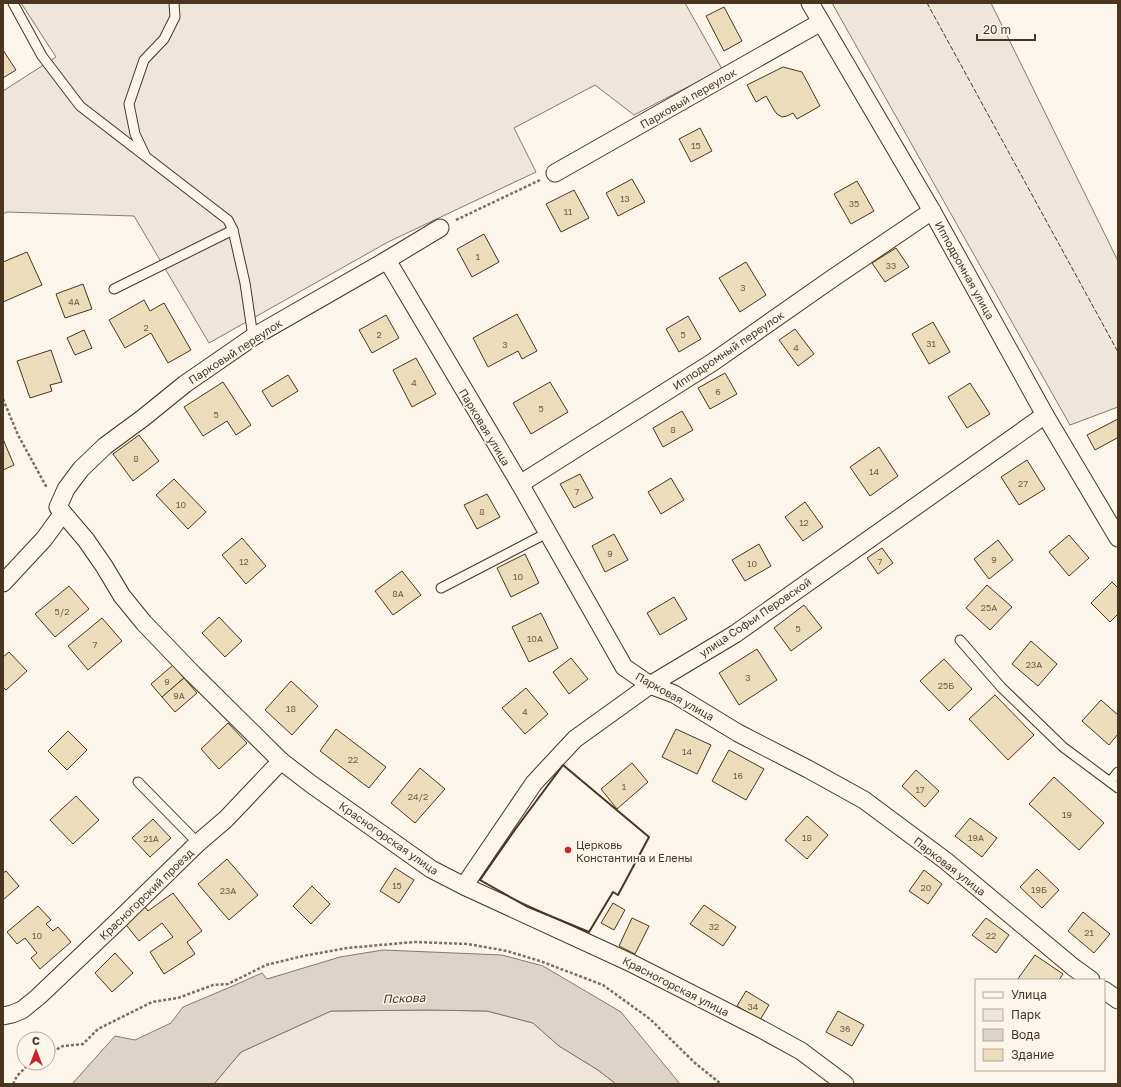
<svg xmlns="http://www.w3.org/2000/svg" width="1121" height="1087" viewBox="0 0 1121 1087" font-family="'Golos Text',sans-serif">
  <rect width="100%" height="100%" fill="#fbf6e9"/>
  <g fill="#ede6d9" stroke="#887966">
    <polygon points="21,3 685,3 722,69 634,115 595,85 514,128 536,172 388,242 209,343 134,216 7,212 3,214 3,91 56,57"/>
    <polygon points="832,3 991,3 1118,261 1118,407 1070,425"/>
    <polygon points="428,1010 487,1011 533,1023 559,1046 598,1070 616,1084 214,1084 241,1052 331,1011"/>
  </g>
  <polygon fill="#dcd4c6" stroke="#887966" points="383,950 502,955 543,966 621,1012 680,1084 616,1084 598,1070 559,1046 533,1023 487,1011 428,1010 331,1011 241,1052 214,1084 72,1084 115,1036 135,1040 171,1023 183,1007 228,988 262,973 267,979 340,957"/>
  <g fill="#ecdcbc" stroke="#4a3520">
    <polygon points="724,7 742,41 724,51 706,16"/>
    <polygon points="3,50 16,70 3,78"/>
    <polygon points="783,67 802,72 820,106 797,119 793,113 787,116 782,117 777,114 774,110 766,96 756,102 747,85"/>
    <polygon points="700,128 712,151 691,162 679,139"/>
    <polygon points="632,179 645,202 618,216 606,193"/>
    <polygon points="857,181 874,211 851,224 834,194"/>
    <polygon points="574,190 589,218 561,232 546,204"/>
    <polygon points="484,234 499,262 472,277 457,249"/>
    <polygon points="896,248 909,267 885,282 872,263"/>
    <polygon points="27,252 42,285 3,302 3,262"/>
    <polygon points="746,262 766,295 740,312 719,278"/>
    <polygon points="83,284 92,309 65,318 56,294"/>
    <polygon points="144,300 150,311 164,303 191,350 168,363 151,333 125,348 109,320"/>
    <polygon points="517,314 537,351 522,359 518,351 488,367 473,338"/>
    <polygon points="386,315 399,338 372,353 359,330"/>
    <polygon points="688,316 701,339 679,352 666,329"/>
    <polygon points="933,322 950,352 929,364 912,334"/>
    <polygon points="795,329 814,354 798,366 779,340"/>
    <polygon points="84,330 92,348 75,355 67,338"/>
    <polygon points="51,350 62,382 50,385 52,391 30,398 17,361"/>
    <polygon points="416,358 436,394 412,407 393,370"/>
    <polygon points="725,373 737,394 710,409 698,388"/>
    <polygon points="288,375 298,391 272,407 262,391"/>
    <polygon points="223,382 251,425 236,435 227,421 203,436 184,407"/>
    <polygon points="550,382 568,412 531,434 513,403"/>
    <polygon points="970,383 990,414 967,428 948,397"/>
    <polygon points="682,411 693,430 663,447 653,428"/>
    <polygon points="1118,419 1118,441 1117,438 1095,450 1087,435"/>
    <polygon points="139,435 159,461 133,481 113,454"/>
    <polygon points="3,439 14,465 3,470"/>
    <polygon points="879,447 898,476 870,496 850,467"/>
    <polygon points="1027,460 1045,489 1019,505 1001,477"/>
    <polygon points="580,474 593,498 574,508 560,484"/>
    <polygon points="671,478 684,500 661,514 648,492"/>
    <polygon points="174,479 206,512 188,529 156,495"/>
    <polygon points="487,494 500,517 477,529 464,505"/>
    <polygon points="805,502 823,527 803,541 785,517"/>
    <polygon points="614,534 628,560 605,572 592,546"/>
    <polygon points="1069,535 1089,558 1069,576 1049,552"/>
    <polygon points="242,538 266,566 246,584 222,555"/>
    <polygon points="998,540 1013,560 989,579 974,559"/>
    <polygon points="759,544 771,566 745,581 732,560"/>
    <polygon points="882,548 893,563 878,574 867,558"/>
    <polygon points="525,554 539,583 511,597 497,568"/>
    <polygon points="402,571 421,595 393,615 375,591"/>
    <polygon points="1112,582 1118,588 1118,614 1110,622 1091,603"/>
    <polygon points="987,585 1012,607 990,630 966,608"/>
    <polygon points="69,586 89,609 55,637 35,614"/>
    <polygon points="674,597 687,619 660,635 647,613"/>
    <polygon points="804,605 822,628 791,651 774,628"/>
    <polygon points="541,613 558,648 529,662 512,627"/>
    <polygon points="219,617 242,641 225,657 202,633"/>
    <polygon points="102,618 122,641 88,670 68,646"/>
    <polygon points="1031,641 1057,664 1038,686 1012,664"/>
    <polygon points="757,649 777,680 739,705 719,673"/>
    <polygon points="9,652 27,671 6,690 3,687 3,657"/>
    <polygon points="571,658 588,679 569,694 553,672"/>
    <polygon points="944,659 972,689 949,711 920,681"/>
    <polygon points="173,665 184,678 162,697 151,684"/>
    <polygon points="184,678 197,693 175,712 162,697"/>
    <polygon points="291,681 318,706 292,735 265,710"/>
    <polygon points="526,688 548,714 525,734 502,708"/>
    <polygon points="995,695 1034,735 1008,760 969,719"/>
    <polygon points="1101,700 1118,715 1118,734 1109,745 1082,721"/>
    <polygon points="228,723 247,743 219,769 201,749"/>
    <polygon points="336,729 386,767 369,788 320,751"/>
    <polygon points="676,729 711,745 697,774 662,757"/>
    <polygon points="68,731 87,750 67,770 48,751"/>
    <polygon points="729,750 764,769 746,800 712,781"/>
    <polygon points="632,763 648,782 617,809 601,789"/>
    <polygon points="420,768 445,789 415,823 391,803"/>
    <polygon points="916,770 939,791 925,807 902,786"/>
    <polygon points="1054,777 1104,823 1079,850 1029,804"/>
    <polygon points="76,796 99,820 73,844 50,820"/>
    <polygon points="807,816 828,835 807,859 785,840"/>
    <polygon points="970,818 997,838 982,857 955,836"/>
    <polygon points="153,819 171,838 150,857 132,838"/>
    <polygon points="227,859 258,895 229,920 198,884"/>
    <polygon points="395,868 414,880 399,903 380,891"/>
    <polygon points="1037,869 1059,890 1042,908 1020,887"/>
    <polygon points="924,870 942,884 928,904 909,891"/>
    <polygon points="6,871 19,886 3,900 3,873"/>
    <polygon points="312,886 330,904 311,924 293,906"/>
    <polygon points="173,893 202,931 187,942 195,954 164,974 150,952 173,937 162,923 139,941 123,921 144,906 148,911"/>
    <polygon points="613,903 625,910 614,930 601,923"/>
    <polygon points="704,905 736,927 723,946 690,924"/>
    <polygon points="38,906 51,920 46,924 53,931 58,927 71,942 40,969 31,958 37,953 25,938 17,944 7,932"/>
    <polygon points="1083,912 1110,934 1094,953 1068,931"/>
    <polygon points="632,918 649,926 635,954 619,946"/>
    <polygon points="986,918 1009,935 996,953 972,935"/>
    <polygon points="115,953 133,973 112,992 95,973"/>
    <polygon points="1035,955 1063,974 1059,980 1017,980"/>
    <polygon points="746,991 769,1005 760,1020 737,1006"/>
    <polygon points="838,1011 864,1025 852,1046 826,1032"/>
  </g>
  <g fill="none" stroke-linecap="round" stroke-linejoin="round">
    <defs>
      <g id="lane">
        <polyline points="13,3 42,56 80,106 228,220 233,230 245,283 253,337"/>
        <polyline points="145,155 135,134 129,104 144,60 164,39 175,17 174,3"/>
        <polyline points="114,289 233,230"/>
        <polyline points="441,588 547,533"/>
        <polyline points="960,640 1001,687 1063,747 1110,782"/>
        <polyline points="1118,772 1110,782 1118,788"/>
        <polyline points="138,782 198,843"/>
      </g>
      <g id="street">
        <polyline points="810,3 932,211 1045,415 1118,538"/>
        <polyline points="555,173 821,22"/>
        <polyline points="440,228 387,260 253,337 185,384 143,418 105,446 81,469 66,489 58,507 86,540 104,566 122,596 144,623 193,674 281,761 311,784 431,869 464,886 629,962 761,1029 801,1051 845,1084"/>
        <polyline points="387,260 520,484 624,667 650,685 674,694 738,733 808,769 864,800 946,861 1073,967 1091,980"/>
        <polyline points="520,484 713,362 833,278 932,211"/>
        <polyline points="3,583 44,539 63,513"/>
        <polyline points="464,886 534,783 575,739 650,685 735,634 1045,415"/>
        <polyline points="1104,990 1118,1000"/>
        <polyline points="3,1016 12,1014 22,1010 38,997 117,922 198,843 226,819 281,761"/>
      </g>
    </defs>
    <use href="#lane" stroke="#4a3520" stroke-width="11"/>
    <use href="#street" stroke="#4a3520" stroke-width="19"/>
    <g stroke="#7f6f5c" stroke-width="2.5" stroke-dasharray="3 2" stroke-linecap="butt">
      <polyline points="456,220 540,180"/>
      <polyline points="3,399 18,435 47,488"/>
      <polyline points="48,1054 63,1046 83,1044 98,1029 152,1002 178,998 213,985 228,984 266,965 303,956 347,948 414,942 468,944 507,951 540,961 603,985 650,1019 695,1063 721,1084"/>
      <polyline points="13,1084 17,1076 30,1063"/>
    </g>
    <use href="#lane" stroke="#fbf6e9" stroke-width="9"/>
    <use href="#street" stroke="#fbf6e9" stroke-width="17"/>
    <polyline stroke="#4a3520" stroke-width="1" stroke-dasharray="5 2" stroke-linecap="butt" points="927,3 1118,352"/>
    <polygon stroke="#4a3520" stroke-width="2" points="563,765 649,837 618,895 613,892 589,932 526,906 480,880 514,831"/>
  </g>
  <circle fill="#c62828" stroke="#fbf6e9" stroke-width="1.5" cx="568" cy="850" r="4"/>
  <g text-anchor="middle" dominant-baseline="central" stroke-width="3" stroke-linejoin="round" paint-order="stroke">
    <g font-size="9" fill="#725f47">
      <text x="696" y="145">15</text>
      <text x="625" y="198">13</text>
      <text x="854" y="203">35</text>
      <text x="568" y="211">11</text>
      <text x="478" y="256">1</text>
      <text x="891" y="265">33</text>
      <text x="743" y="287">3</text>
      <text x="74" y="301">4А</text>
      <text x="146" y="327">2</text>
      <text x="379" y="334">2</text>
      <text x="683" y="334">5</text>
      <text x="931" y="343">31</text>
      <text x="505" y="344">3</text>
      <text x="796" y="347">4</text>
      <text x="414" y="382">4</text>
      <text x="718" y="391">6</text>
      <text x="541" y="408">5</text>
      <text x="216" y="414">5</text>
      <text x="673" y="429">8</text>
      <text x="136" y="458">8</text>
      <text x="874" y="471">14</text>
      <text x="1023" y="483">27</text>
      <text x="577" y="491">7</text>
      <text x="181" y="504">10</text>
      <text x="482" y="511">8</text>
      <text x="804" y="522">12</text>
      <text x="610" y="553">9</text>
      <text x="994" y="559">9</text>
      <text x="244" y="561">12</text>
      <text x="880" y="561">7</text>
      <text x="752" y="563">10</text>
      <text x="518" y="576">10</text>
      <text x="398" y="593">8А</text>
      <text x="989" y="607">25А</text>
      <text x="62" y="611">5/2</text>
      <text x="798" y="628">5</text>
      <text x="535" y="638">10А</text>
      <text x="95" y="644">7</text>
      <text x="1034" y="664">23А</text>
      <text x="748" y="677">3</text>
      <text x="167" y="681">9</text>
      <text x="946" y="685">25Б</text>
      <text x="179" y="695">9А</text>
      <text x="291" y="708">18</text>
      <text x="525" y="711">4</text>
      <text x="687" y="751">14</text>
      <text x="353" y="759">22</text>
      <text x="738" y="775">16</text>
      <text x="624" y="786">1</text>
      <text x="920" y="789">17</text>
      <text x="418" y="796">24/2</text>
      <text x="1067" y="814">19</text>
      <text x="807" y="837">18</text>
      <text x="976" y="837">19А</text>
      <text x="151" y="838">21А</text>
      <text x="397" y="885">15</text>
      <text x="926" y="887">20</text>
      <text x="1039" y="889">19Б</text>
      <text x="228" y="890">23А</text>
      <text x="714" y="926">32</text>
      <text x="1089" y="932">21</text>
      <text x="37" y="935">10</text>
      <text x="991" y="935">22</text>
      <text x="753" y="1006">34</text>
      <text x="845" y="1028">36</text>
    </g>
    <g font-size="11" fill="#4a3520" stroke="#fbf6e9">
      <text transform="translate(688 98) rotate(-30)">Парковый переулок</text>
      <text transform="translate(965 270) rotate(61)">Ипподромная улица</text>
      <text transform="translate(728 350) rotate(-34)">Ипподромный переулок</text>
      <text transform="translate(235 351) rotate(-33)">Парковый переулок</text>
      <text transform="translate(485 427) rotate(59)">Парковая улица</text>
      <text transform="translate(755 617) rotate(-34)">улица Софьи Перовской</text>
      <text transform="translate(675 696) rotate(29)">Парковая улица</text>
      <text transform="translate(389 838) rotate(35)">Красногорская улица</text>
      <text transform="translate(950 866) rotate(38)">Парковая улица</text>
      <text transform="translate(146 894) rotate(-44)">Красногорский проезд</text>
      <text transform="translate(676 986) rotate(27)">Красногорская улица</text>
    </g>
    <g font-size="11" fill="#4a3520" stroke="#fbf6e9" text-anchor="start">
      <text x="576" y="844">Церковь<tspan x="576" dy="13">Константина и Елены</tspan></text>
    </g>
    <g font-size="12" font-style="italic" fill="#4a3520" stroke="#fbf6e9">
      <text transform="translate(404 998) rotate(-2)">Пскова</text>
    </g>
  </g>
  <rect width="1121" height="1087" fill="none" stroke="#4a3520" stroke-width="8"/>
  <rect x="975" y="979" width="130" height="92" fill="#fbf6e9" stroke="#b4a999"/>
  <rect x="983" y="992" width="20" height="6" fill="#fbf6e9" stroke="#b4a999"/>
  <text x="1011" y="999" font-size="12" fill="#4a3520">Улица</text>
  <rect x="983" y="1009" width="20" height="12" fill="#ede6d9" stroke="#b4a999"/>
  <text x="1011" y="1019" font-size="12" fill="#4a3520">Парк</text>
  <rect x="983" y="1029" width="20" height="12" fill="#dcd4c6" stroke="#b4a999"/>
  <text x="1011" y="1039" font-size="12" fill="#4a3520">Вода</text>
  <rect x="983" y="1049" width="20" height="12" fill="#ecdcbc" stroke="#b4a999"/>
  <text x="1011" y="1059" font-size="12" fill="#4a3520">Здание</text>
  <g transform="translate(36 1051)"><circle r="19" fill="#fbf6e9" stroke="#b4a999"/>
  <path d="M0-3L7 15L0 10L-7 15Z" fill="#c62828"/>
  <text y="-6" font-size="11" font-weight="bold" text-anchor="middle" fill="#4a3520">С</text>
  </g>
  <path d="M977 34v6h58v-6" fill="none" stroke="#4a3520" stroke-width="2"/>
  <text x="983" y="34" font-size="12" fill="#4a3520" stroke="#fbf6e9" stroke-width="3" paint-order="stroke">20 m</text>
</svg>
